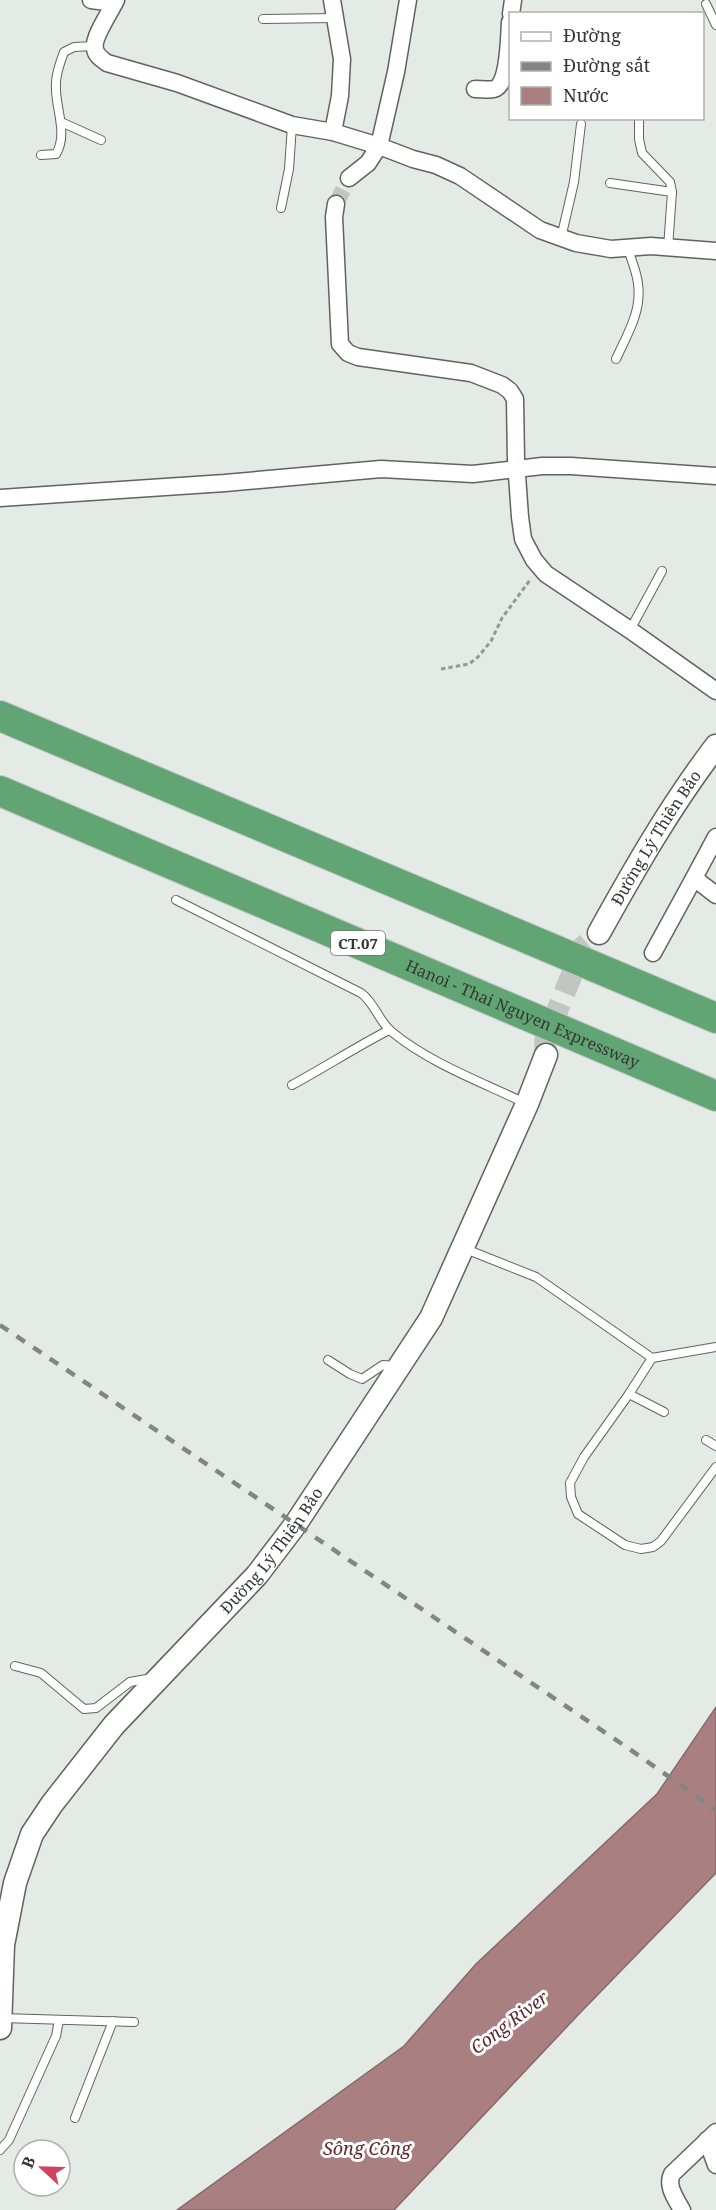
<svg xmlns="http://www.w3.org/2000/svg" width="716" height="2210" viewBox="0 0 716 2210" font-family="'Noto Serif',serif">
  <rect width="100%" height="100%" fill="#e4eae5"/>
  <polygon fill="#a97f82" stroke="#86696b" stroke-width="1.5" points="716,1707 716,1873 578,2015 394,2210 177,2210 404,2046 476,1964 657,1794"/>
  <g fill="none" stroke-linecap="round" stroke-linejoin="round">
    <polyline stroke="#c1c6c2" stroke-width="16" stroke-dasharray="16 8" stroke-linecap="butt" points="336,204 349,178"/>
    <polyline stroke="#c1c6c2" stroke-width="22" stroke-dasharray="22 11" stroke-linecap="butt" points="546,1055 545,1041 583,947 599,933"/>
    <defs>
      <g id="service">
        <polyline points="706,4 716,25"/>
        <polyline points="263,19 335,18"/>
        <polyline points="639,118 639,139 642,153 670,182 672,192 668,248"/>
        <polyline points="61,122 101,140"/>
        <path d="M41 155 56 154C68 135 56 109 56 89 55 76 60 63 64 52L74 47 94 46"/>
        <polyline points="610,183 672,192"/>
        <polyline points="281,208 289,169 292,125"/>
        <polyline points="561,238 574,182 581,124"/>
        <path d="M616 359C627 335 642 311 638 284 637 272 631 260 628 248"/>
        <polyline points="630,630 662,571"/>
        <path d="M176 900 361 993C375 1003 379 1022 392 1032 431 1064 482 1082 527 1104"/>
        <path d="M292 1085C325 1067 356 1047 389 1030"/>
        <polyline points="463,1248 536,1277 652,1358 716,1347"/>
        <polyline points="652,1358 629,1394 664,1412"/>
        <polyline points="328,1360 350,1374 362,1379 383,1365 396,1366"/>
        <polyline points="629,1394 584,1457 570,1483 571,1497 578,1514 625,1545 641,1549 653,1547 661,1541 716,1467"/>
        <polyline points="706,1440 716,1446"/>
        <polyline points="15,1666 41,1673 84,1709 96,1708 130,1682 152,1678"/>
        <polyline points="2,2018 134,2022"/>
        <polyline points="75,2118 113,2021"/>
        <polyline points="0,2150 9,2140 56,2036 59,2020"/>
      </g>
      <g id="minor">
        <polyline points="91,0 114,3"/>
        <path d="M116 0C111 11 92 38 95 49 96 56 102 59 107 63L177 83 292 125 333 132 379 146 396 72 408 0"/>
        <polyline points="332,0 342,59 340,96 333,132"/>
        <polyline points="511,14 513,0"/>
        <path d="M475 89C481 89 489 90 494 89 509 86 509 35 510 22"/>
        <polyline points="349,178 368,163 379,146 413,159 436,165 460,176 540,230 576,243 611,249 651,246 716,251"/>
        <polyline points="336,204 334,217 340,344 348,353 358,357 471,373 502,385 510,391 515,399 516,461 520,517 523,539 534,560 546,574 630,630 716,691"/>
        <polyline points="0,498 225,483 381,469 473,474 542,466 571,466 716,476"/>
        <polyline points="694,878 716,837"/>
        <polyline points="653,953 694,878 716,895"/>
        <polyline points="707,2140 716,2165"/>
        <path d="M682 2210C676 2199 666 2186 672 2174L716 2132"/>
      </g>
      <g id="secondary">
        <path id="s1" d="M599 933C635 868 671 805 716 746"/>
        <path id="s2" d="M0 2028 3 1945 15 1883 32 1834 52 1804 114 1725 257 1575 295 1525 431 1318 527 1104 546 1055"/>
      </g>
      <g id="motorway">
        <polyline points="0,716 716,1018"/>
        <path id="s3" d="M0 791 716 1096"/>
      </g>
    </defs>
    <use href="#service" stroke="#5f6460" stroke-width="10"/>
    <use href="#minor" stroke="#5f6460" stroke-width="19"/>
    <use href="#secondary" stroke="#5f6460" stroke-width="25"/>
    <use href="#motorway" stroke="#c6c7c6" stroke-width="32"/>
    <polyline stroke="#959996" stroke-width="3" stroke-dasharray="4.5 3" stroke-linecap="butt" points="441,669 469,664 478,657 491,641 502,618 530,580"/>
    <use href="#service" stroke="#fff" stroke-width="8"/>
    <use href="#minor" stroke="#fff" stroke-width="16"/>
    <use href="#secondary" stroke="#fff" stroke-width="22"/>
    <use href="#motorway" stroke="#62a574" stroke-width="30"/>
    <polyline stroke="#828682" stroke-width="4.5" stroke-dasharray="10 10" stroke-linecap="butt" points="0,1325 628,1748 716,1810"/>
  </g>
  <g text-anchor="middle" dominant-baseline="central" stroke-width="6" stroke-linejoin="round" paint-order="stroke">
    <rect fill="#fff" stroke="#717271" stroke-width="1.5" x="331" y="931" width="54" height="24" rx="4.5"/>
    <g font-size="15" font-weight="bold" fill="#343634">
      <text x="358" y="943">CT.07</text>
    </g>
    <g font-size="16" fill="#343634" stroke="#fff">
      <text stroke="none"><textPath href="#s1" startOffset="111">Đường Lý Thiên Bảo</textPath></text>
      <text stroke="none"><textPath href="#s3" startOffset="568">Hanoi - Thai Nguyen Expressway</textPath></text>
      <text stroke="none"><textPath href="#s2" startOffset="570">Đường Lý Thiên Bảo</textPath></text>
    </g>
    <g font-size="18" font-style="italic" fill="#5e262f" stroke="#fff">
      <text transform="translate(509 2022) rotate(-37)">Cong River</text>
      <text x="367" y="2148">Sông Công</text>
    </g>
  </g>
  <rect x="509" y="12" width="195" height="108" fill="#ffffff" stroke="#aeafae" stroke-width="1.5"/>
  <rect x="521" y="32" width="30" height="9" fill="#ffffff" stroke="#aeafae" stroke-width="1.5"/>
  <text x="563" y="42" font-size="18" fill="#343634">Đường</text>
  <rect x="521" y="62" width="30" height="9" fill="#828682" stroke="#aeafae" stroke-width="1.5"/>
  <text x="563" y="72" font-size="18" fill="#343634">Đường sắt</text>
  <rect x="521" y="87" width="30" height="18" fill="#a97f82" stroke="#aeafae" stroke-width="1.5"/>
  <text x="563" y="102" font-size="18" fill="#343634">Nước</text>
  <g transform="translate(42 2168) rotate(292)"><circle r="28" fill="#ffffff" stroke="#aeafae" stroke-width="1.5"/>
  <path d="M0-4.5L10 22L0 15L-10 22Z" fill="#d34360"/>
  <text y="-9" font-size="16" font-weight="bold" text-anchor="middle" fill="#343634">B</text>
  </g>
</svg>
